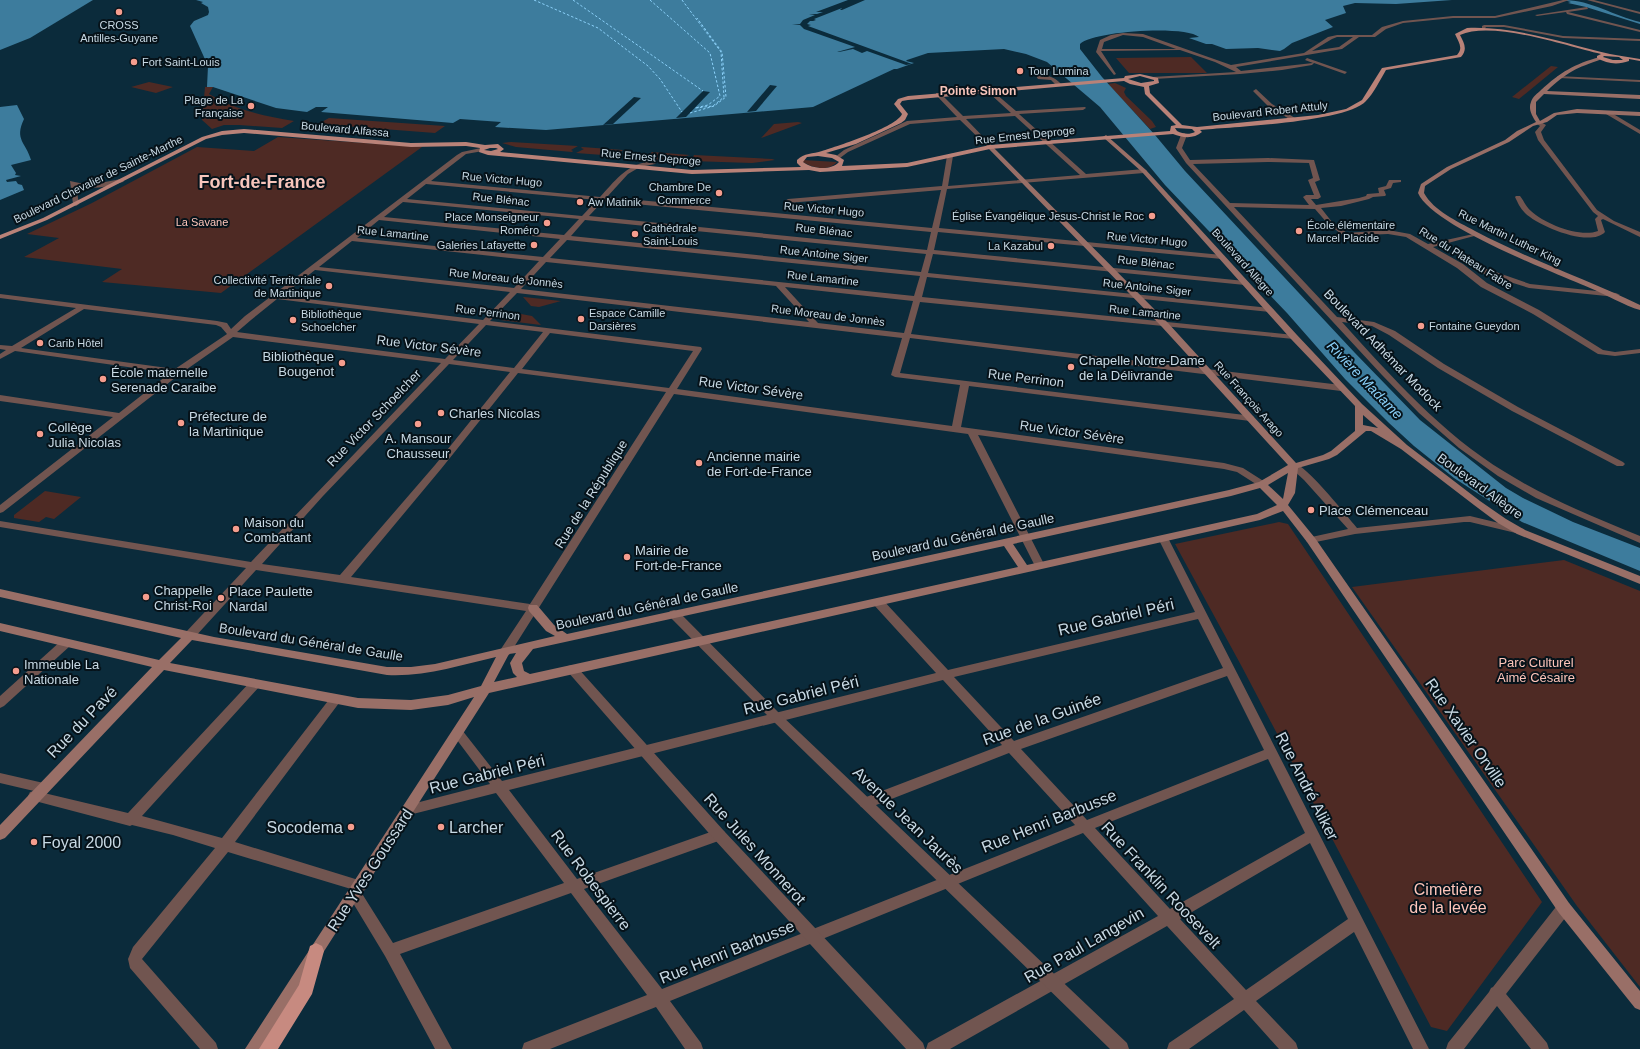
<svg xmlns="http://www.w3.org/2000/svg" width="1640" height="1049" viewBox="0 0 1640 1049" font-family="Helvetica,sans-serif">
  <rect width="100%" height="100%" fill="#0b2b3b"/>
  <g fill="#4e2a24">
    <polygon points="1191,57 1207,73 1129,73 1116,58"/>
    <polygon points="1551,66 1558,67 1519,99 1512,97"/>
    <polygon points="149,82 173,87 156,93 131,87"/>
    <polygon points="1115,83 1126,88 1124,92 1126,96 1152,121 1156,127 1150,129 1108,84"/>
    <path d="M205 87H213L209 94C236 110 263 116 294 121L282 128 239 125H224L212 129 202 120Z"/>
    <polygon points="329,118 445,126 435,133 318,124"/>
    <polygon points="798,122 802,123 761,138 774,124"/>
    <polygon points="278,137 422,147 221,293 102,282 122,269 24,257 59,238 27,234 92,203 197,147 254,151"/>
    <polygon points="511,142 578,146 571,150 573,151 572,152 516,147 502,143"/>
    <polygon points="582,147 623,150 616,156 576,153 584,149 581,148"/>
    <polygon points="652,152 690,155 686,156 685,159 686,161 644,159"/>
    <polygon points="694,155 772,159 775,160 752,163 691,161 696,157 693,157"/>
    <path d="M803 160 837 162C828 172 813 168 803 162Z"/>
    <polygon points="523,297 524,297 561,301 539,307 531,306"/>
    <polygon points="521,314 532,316 541,325 500,320"/>
    <polygon points="45,491 81,497 54,519 46,517 39,522 14,518 14,515"/>
    <polygon points="1279,522 1288,524 1542,902 1447,1031 1431,1027 1242,667 1175,544"/>
    <polygon points="1564,560 1640,591 1640,987 1577,906 1352,587"/>
  </g>
  <g fill="#3d7c9d">
    <polygon points="0,0 93,0 30,38 0,50"/>
    <path d="M196 0H1452L1396 4 1355 3 1343 6 1346 13 1325 20 1333 27 1292 43 1284 49 1280 51 1258 48 1226 49 1212 44H1206L1189 38 1199 37C1185 25 1093 31 1080 44V49L1102 77 1155 135 1185 171 1355 353 1420 420 1506 488 1523 498 1573 522 1640 548V571L1522 522 1454 478 1414 446 1389 423 1345 379 1287 313 1165 185 1100 107 1047 62 1026 54 1004 49 928 53 907 60 906 61 914 63 897 69H894L813 107 546 130 495 127 501 122 460 119 453 123 321 112 328 107H316L307 112 276 108 213 87H207L208 66 190 26 194 21 208 15 209 12 208 7 201 3 203 2Z"/>
    <path d="M1564 0C1591 0 1614 16 1640 22V24L1586 7 1568 3 1571 2Z"/>
    <path d="M17 105 24 119C14 140 26 142 31 160L11 165 16 173 15 175 21 176 6 180 7 182 16 181 18 184 22 185 24 190 0 200V107Z"/>
  </g>
  <g fill="#0b2b3b">
    <polygon points="848,0 865,0 842,10 840,10 842,8 814,19 816,20 813,21 810,21 807,24 811,25 808,26 912,64 906,65 867,51 862,53 853,49 839,52 837,52 855,47 804,29 800,25 792,25 800,24 803,20 815,15 809,14 817,14 823,12 816,12"/>
    <polygon points="770,85 777,86 756,111 747,112"/>
    <polygon points="703,91 710,92 686,117 676,118"/>
    <polygon points="634,97 641,98 613,124 603,125"/>
  </g>
  <g fill="none" stroke-linecap="round" stroke-linejoin="round">
    <g stroke="#8bd1fa" stroke-width="1" stroke-dasharray="2.5 2" stroke-linecap="butt">
      <polyline points="534,0 598,28 648,66 660,79 682,112"/>
      <polyline points="573,0 703,91"/>
      <polyline points="650,0 710,53 720,96 708,105 695,108 713,106 724,97 721,52 682,0"/>
      <polyline points="690,113 714,106 726,97 722,52 697,18"/>
    </g>
    <g fill="#715550" fill-rule="evenodd">
      <path d="M1563 0H1569L1552 6 1495 18H1453L1403 23 1386 29 1375 37H1359L1342 49 1236 67 1241 71 1313 63 1305 60 1307 58 1347 72 1345 74 1314 63 1312 65 1282 70 1240 74 1154 79 1152 77 1236 72 1215 62 1180 50 1101 51 1116 74 1114 75 1096 52 1100 40 1111 35 1123 33 1143 34 1231 65 1304 53 1328 37 1337 35H1372L1382 27 1403 21 1453 16H1495ZM1123 35 1143 37 1176 49H1102L1104 42ZM1337 37H1353L1339 47 1312 51 1332 39Z"/>
      <polygon points="1587,0 1594,0 1640,12 1640,14"/>
      <polygon points="1587,7 1588,9 1568,12 1640,30 1640,32 1567,14 1566,12 1537,16 1535,15"/>
      <polygon points="1484,25 1504,25 1563,36 1640,39 1640,41 1563,38 1504,27 1486,27 1484,30 1482,29 1482,26"/>
      <path d="M1038 75C1048 75 1055 77 1062 85L1057 86 1051 80 1038 79 1036 76Z"/>
      <polygon points="1557,76 1640,80 1640,82 1559,78"/>
      <path d="M989 88 1016 111 1085 107 1086 108 1083 110 1019 114 1086 174 1144 169 1147 171 1144 173 947 189 939 228 1222 255 1225 257 1222 259 938 232 934 250 1245 281 1249 283 1245 285 933 254 928 273 1270 308 1274 310 1270 312 927 277 922 297 1294 335 1298 337 1294 339 920 302 911 334 1341 385 1345 388 1341 391 910 338 900 373 1253 416 1254 418 1253 420 1250 421 969 386 961 427 1224 463 1243 468 1265 482 1267 484 1265 486H1259L1237 472 1224 469 978 435 1045 566 1040 569 1035 566 968 434 674 394 509 655 505 656 501 655 499 652 526 611 256 570 194 638H186L184 635 186 632 246 568 0 527V521L251 562 441 363 233 337 180 374 3 512 0 513V505L113 417 0 401V395L119 413 170 373 15 351 0 359V354L6 350 0 349V345L12 346 76 308 0 298V294L217 321 227 323 231 329 245 316 457 155 462 152 481 148 483 149V151L466 154 431 181 600 197C614 182 626 165 647 162 651 161 653 161 656 163L655 164 640 167 628 174 607 197 932 228 941 190 788 203 785 201 788 199 942 186 947 156 950 154 953 156 948 186 1080 175 1015 116 966 119 992 146 993 147 990 149 960 120 910 124 848 152 840 158 835 157 844 150 907 121 957 117 936 95V93H940L963 116 1011 113 987 91V89ZM426 184 597 200 582 216 407 199ZM603 201 931 232 927 250 589 216ZM403 202 579 219 564 235 384 217ZM379 220 560 239 543 257 357 238ZM585 220 926 254 921 272 571 236ZM567 240 920 276 914 296 550 258ZM352 241 539 261 514 288 319 267ZM546 262 776 286 809 322 521 289ZM315 270 510 292 483 320 282 296ZM785 287 913 301 904 333 818 323ZM517 293 902 338 891 375 895 377 960 385 952 426 677 389 702 349 701 347 490 321ZM277 299 479 324 445 359 237 332 251 320ZM84 309 216 325 221 327 227 334 175 369 21 348ZM486 325 543 332 514 368 453 360ZM550 333 693 351 669 388 522 369ZM449 364 510 372 435 465 340 575 262 564 323 496ZM518 373 666 392 530 604 351 577 441 469Z"/>
      <polygon points="1256,89 1272,104 1295,118 1295,120 1291,120 1268,106 1253,91"/>
      <polygon points="1606,112 1610,112 1640,130 1640,134 1606,114"/>
      <path d="M1537 122H1541L1546 125 1541 132 1544 140 1597 210 1614 221 1640 232V237L1603 219 1601 220 1605 232C1590 248 1538 226 1525 213 1520 208 1518 203 1515 197L1516 196H1520C1524 201 1526 207 1531 211 1545 224 1580 238 1598 231L1595 219 1598 216 1593 212 1538 140 1535 132 1540 126 1537 124Z"/>
      <path d="M1184 133 1187 135 1182 148 1190 160 1268 158 1314 160 1320 180 1315 182 1321 197 1318 199H1311L1316 205 1359 198 1366 196 1367 194 1379 193 1378 188 1386 186 1389 180H1401V182L1393 183 1391 188 1384 190 1386 195 1385 196 1373 197 1369 199 1341 206 1321 208 1332 222 1347 233 1388 230 1410 234 1428 244 1478 233V235L1433 247 1463 264 1487 283 1539 310 1603 350 1615 352 1640 349V353L1615 356 1598 354 1533 314 1481 287 1457 268 1406 237 1388 234 1344 236 1328 224 1315 209 1234 207 1337 317 1374 322 1395 331 1444 364 1518 407 1623 462 1625 464 1623 466H1617L1512 411 1438 368 1389 335 1372 326 1342 322C1391 376 1442 434 1505 472 1548 499 1594 517 1640 536V543L1536 498 1498 476 1459 448 1419 413 1382 375 1186 163 1176 148 1181 135ZM1268 162 1309 163 1313 178 1308 180 1314 195H1306L1303 197 1309 205 1230 203 1193 164Z"/>
      <path d="M121 179 124 181 123 182C107 187 92 190 76 186L79 204 76 206 73 204 70 181 89 185Z"/>
      <polygon points="1481,269 1487,269 1530,284 1616,293 1620,295 1616,297 1529,288 1481,273"/>
      <path d="M1294 463C1307 466 1346 515 1357 528L1470 516 1524 529 1525 531 1520 534 1470 522H1464L1355 534 1311 543 1307 542 1306 540 1307 538 1348 529 1304 480 1291 468 1289 466 1291 464Z"/>
      <path d="M1163 535 1168 538 1429 1049H1413L1354 932 1256 1001 1296 1043 1298 1049H1279L1244 1010 1189 1049H1167L1169 1043 1234 999 1167 926 950 1049H926L928 1043 1158 916 1083 833 670 1001 701 1043 703 1049H685L656 1007 550 1049H522L524 1043 647 995 571 893 400 954 452 1049H435L385 956 350 898 348 894 351 889 228 852 142 959 216 1043 218 1049H200L130 968 128 959 133 947 215 848 173 835 132 825 130 826 35 801 30 800 28 796 30 792 34 791 0 783V773L48 784 49 788 48 792 44 793 128 813 251 681 255 680 259 681 261 684 259 687 142 816 222 838 331 697 335 695 339 697 341 700 339 703 235 842 365 882 367 886 365 890 361 892 393 943 564 883 496 793 409 815 404 814 402 810 404 806 490 784 454 736 452 733 454 730 458 728 462 730 502 781 936 673 874 605 873 602 874 599H882L948 670 1195 612 1158 538ZM1198 619 1223 668 1014 741 954 677ZM1227 676 1264 750 1087 820 1021 749ZM943 680 1002 745 861 799 859 803 861 807 866 808 871 807 1009 753 1075 825 662 989 584 889 724 839 726 835 724 831 719 829 577 879 509 790ZM1268 759 1305 833 1170 909 1095 828ZM1310 843 1348 919 1246 990 1180 919Z"/>
      <polygon points="66,639 70,640 72,643 70,646 4,706 0,708 0,696 62,640"/>
      <polygon points="1564,902 1569,903 1571,908 1569,913 1506,994 1547,1043 1549,1049 1531,1049 1497,1006 1464,1049 1446,1049 1448,1043 1489,992 1491,988 1493,987 1559,903"/>
    </g>
    <g fill="#715550" fill-rule="evenodd">
      <polygon points="674,610 678,611 781,715 1127,1043 1129,1049 1110,1049 773,721 670,617 668,614 670,611"/>
      <polygon points="572,665 576,666 724,831 923,1043 925,1049 906,1049 714,839 568,672 566,669 568,666"/>
    </g>
    <g fill="#996f67" fill-rule="evenodd">
      <path d="M1600 57 1602 59C1576 68 1567 72 1547 91L1640 95V99L1544 94 1536 102V114L1540 121 1554 113 1577 109 1640 112V116L1577 113 1557 115 1547 122 1533 126 1509 142 1451 169 1425 186 1424 193C1434 211 1457 221 1475 231 1528 259 1586 279 1640 305V310C1625 306 1605 294 1590 288 1553 272 1432 226 1418 193L1421 184 1447 167 1505 140 1517 131 1536 122C1532 116 1528 109 1531 102 1532 97 1538 93 1541 90 1561 72 1574 64 1600 57Z"/>
      <path d="M1106 135 1146 170 1297 335 1362 404 1407 445 1480 501 1506 519 1525 530 1640 576V584L1517 534 1498 523 1474 505 1401 449 1371 431H1366L1337 455 1329 459 1298 468 1295 493 1288 505 1315 538 1569 903 1640 991V1010L1635 1008 1559 913 1307 542 1283 511 1260 520 489 693 321 956 300 992 262 1049H245L474 697 448 705 411 710 358 708 164 670 5 838 0 840V825L152 667 0 631V623L159 660 181 638 0 597V589L214 637 387 667H411L435 664 555 636 546 631 529 611 528 608 529 605H537L554 625 567 634 1229 490 1259 482 1288 465 1162 327 988 148V146H992L1168 323 1296 463 1323 455 1331 451 1355 431V406L1291 339 1142 172 1104 138 1103 137ZM1363 415 1378 428 1363 425ZM1288 473 1283 499 1268 485ZM1260 488 1277 505 1257 514 1027 565 1013 544 1231 496ZM1004 546 1018 567 530 674 524 671 522 663 533 649ZM192 640 387 675C425 677 460 665 496 657L481 686 448 695 411 700 358 698 170 663ZM516 653 510 663 513 673 517 677 494 682 509 654Z"/>
    </g>
    <path fill="#b98278" fill-rule="evenodd" d="M1467 28C1516 26 1563 43 1610 54 1619 56 1630 57 1640 59V61L1629 59V61C1618 65 1607 64 1597 58V56L1601 54C1566 46 1492 20 1460 35 1464 43 1468 49 1461 57L1386 70C1380 80 1374 93 1366 101 1348 122 1232 127 1200 130L1202 132C1194 139 1183 138 1173 134L990 149 907 167 820 172 809 170 692 174 488 155 479 152 480 148 466 146 411 147 244 133 222 135 206 139 47 220 0 239V235L43 218 202 137 222 131 244 129 411 143 466 142 485 145 498 144 504 149 500 152 692 170 801 167 797 163V160C804 153 813 154 822 151 838 146 897 127 902 114L894 104 898 99 908 96 1124 78 1125 76 1140 74 1158 78 1159 83 1149 86 1150 93 1182 125 1197 127 1318 115 1346 109 1362 100 1382 68 1457 55C1464 48 1458 41 1455 34ZM1604 56 1619 57 1623 60H1613L1603 57ZM1140 76 1154 80V81L1141 83 1128 79ZM1124 81 1130 84 1144 87 1145 94 1176 125 1171 126 1170 131 990 145 907 163 842 166 844 160 836 155 826 153 856 144 901 123 905 120 908 114 900 104 902 101 908 100ZM1175 128 1192 129 1195 132C1189 135 1183 134 1177 131ZM490 148H496L498 149 491 151 484 150ZM818 156 832 158 839 162C831 171 812 169 803 162L807 157Z"/>
    <polygon fill="#c78a80" fill-rule="evenodd" points="316,943 322,946 324,951 312,994 278,1049 259,1049 299,985 310,946"/>
  </g>
  <g fill="#f59d8e" stroke="#061219" stroke-width="1.5">
    <circle cx="119" cy="12" r="4"/>
    <circle cx="134" cy="62" r="4"/>
    <circle cx="1020" cy="71" r="4"/>
    <circle cx="251" cy="106" r="4"/>
    <circle cx="719" cy="193" r="4"/>
    <circle cx="580" cy="202" r="4"/>
    <circle cx="1152" cy="216" r="4"/>
    <circle cx="547" cy="223" r="4"/>
    <circle cx="1299" cy="231" r="4"/>
    <circle cx="635" cy="234" r="4"/>
    <circle cx="534" cy="245" r="4"/>
    <circle cx="1051" cy="246" r="4"/>
    <circle cx="329" cy="286" r="4"/>
    <circle cx="581" cy="319" r="4"/>
    <circle cx="293" cy="320" r="4"/>
    <circle cx="1421" cy="326" r="4"/>
    <circle cx="40" cy="343" r="4"/>
    <circle cx="342" cy="363" r="4"/>
    <circle cx="1071" cy="367" r="4"/>
    <circle cx="103" cy="379" r="4"/>
    <circle cx="441" cy="413" r="4"/>
    <circle cx="181" cy="423" r="4"/>
    <circle cx="418" cy="424" r="4"/>
    <circle cx="40" cy="434" r="4"/>
    <circle cx="699" cy="463" r="4"/>
    <circle cx="1311" cy="510" r="4"/>
    <circle cx="236" cy="529" r="4"/>
    <circle cx="627" cy="557" r="4"/>
    <circle cx="146" cy="597" r="4"/>
    <circle cx="221" cy="598" r="4"/>
    <circle cx="16" cy="671" r="4"/>
    <circle cx="351" cy="827" r="4"/>
    <circle cx="441" cy="827" r="4"/>
    <circle cx="34" cy="842" r="4"/>
  </g>
  <g text-anchor="middle" dominant-baseline="central" stroke-width="4" stroke-linejoin="round" paint-order="stroke">
    <g font-size="11" fill="#c8d9e4" stroke="#061219" text-anchor="start">
      <text x="119" y="25" text-anchor="middle">CROSS<tspan x="119" dy="13">Antilles-Guyane</tspan></text>
      <text x="142" y="62">Fort Saint-Louis</text>
      <text x="1028" y="71">Tour Lumina</text>
      <text x="243" y="100" text-anchor="end">Plage de La<tspan x="243" dy="13">Française</tspan></text>
      <text x="711" y="187" text-anchor="end">Chambre De<tspan x="711" dy="13">Commerce</tspan></text>
      <text x="588" y="202">Aw Matinik</text>
      <text x="1144" y="216" text-anchor="end">Église Évangélique Jesus-Christ le Roc</text>
      <text x="539" y="217" text-anchor="end">Place Monseigneur<tspan x="539" dy="13">Roméro</tspan></text>
      <text x="1307" y="225">École élémentaire<tspan x="1307" dy="13">Marcel Placide</tspan></text>
      <text x="643" y="228">Cathédrale<tspan x="643" dy="13">Saint-Louis</tspan></text>
      <text x="526" y="245" text-anchor="end">Galeries Lafayette</text>
      <text x="1043" y="246" text-anchor="end">La Kazabul</text>
      <text x="321" y="280" text-anchor="end">Collectivité Territoriale<tspan x="321" dy="13">de Martinique</tspan></text>
      <text x="589" y="313">Espace Camille<tspan x="589" dy="13">Darsières</tspan></text>
      <text x="301" y="314">Bibliothèque<tspan x="301" dy="13">Schoelcher</tspan></text>
      <text x="1429" y="326">Fontaine Gueydon</text>
      <text x="48" y="343">Carib Hôtel</text>
    </g>
    <g font-size="11" fill="#c8d9e4" stroke="#061219">
      <text transform="translate(1270 111) rotate(-6)">Boulevard Robert Attuly</text>
      <text transform="translate(345 129) rotate(5)">Boulevard Alfassa</text>
      <text transform="translate(1025 135) rotate(-6)">Rue Ernest Deproge</text>
      <text transform="translate(651 157) rotate(5)">Rue Ernest Deproge</text>
      <text transform="translate(98 179) rotate(-26)">Boulevard Chevalier de Sainte-Marthe</text>
      <text transform="translate(502 179) rotate(5)">Rue Victor Hugo</text>
      <text transform="translate(501 199) rotate(6)">Rue Blénac</text>
      <text transform="translate(824 209) rotate(5)">Rue Victor Hugo</text>
      <text transform="translate(824 230) rotate(6)">Rue Blénac</text>
      <text transform="translate(393 233) rotate(6)">Rue Lamartine</text>
      <text transform="translate(1510 237) rotate(26)">Rue Martin Luther King</text>
      <text transform="translate(1147 239) rotate(5)">Rue Victor Hugo</text>
      <text transform="translate(824 254) rotate(6)">Rue Antoine Siger</text>
      <text transform="translate(1466 258) rotate(32)">Rue du Plateau Fabre</text>
      <text transform="translate(1146 262) rotate(6)">Rue Blénac</text>
      <text transform="translate(1243 262) rotate(48)">Boulevard Allègre</text>
      <text transform="translate(506 278) rotate(6)">Rue Moreau de Jonnès</text>
      <text transform="translate(823 278) rotate(6)">Rue Lamartine</text>
      <text transform="translate(1147 287) rotate(6)">Rue Antoine Siger</text>
      <text transform="translate(488 312) rotate(7)">Rue Perrinon</text>
      <text transform="translate(1145 312) rotate(6)">Rue Lamartine</text>
      <text transform="translate(828 315) rotate(7)">Rue Moreau de Jonnès</text>
      <text transform="translate(1249 399) rotate(48)">Rue François Arago</text>
    </g>
    <g font-size="11" fill="#fec5ba" stroke="#061219">
      <text x="202" y="222">La Savane</text>
    </g>
    <g font-size="12" font-weight="bold" fill="#f7c5bb" stroke="#061219">
      <text x="978" y="91">Pointe Simon</text>
    </g>
    <g font-size="13" fill="#c8d9e4" stroke="#061219">
      <text transform="translate(429 346) rotate(7)">Rue Victor Sévère</text>
      <text transform="translate(1383 350) rotate(46)">Boulevard Adhémar Modock</text>
      <text transform="translate(1026 378) rotate(7)">Rue Perrinon</text>
      <text transform="translate(751 388) rotate(8)">Rue Victor Sévère</text>
      <text transform="translate(374 418) rotate(-46)">Rue Victor Schoelcher</text>
      <text transform="translate(1072 432) rotate(8)">Rue Victor Sévère</text>
      <text transform="translate(1480 486) rotate(36)">Boulevard Allègre</text>
      <text transform="translate(591 494) rotate(-58)">Rue de la République</text>
      <text transform="translate(963 537) rotate(-12)">Boulevard du Général de Gaulle</text>
      <text transform="translate(647 606) rotate(-12)">Boulevard du Général de Gaulle</text>
      <text transform="translate(311 642) rotate(9)">Boulevard du Général de Gaulle</text>
    </g>
    <g font-size="13" fill="#c8d9e4" stroke="#061219" text-anchor="start">
      <text x="334" y="356" text-anchor="end">Bibliothèque<tspan x="334" dy="15">Bougenot</tspan></text>
      <text x="1079" y="360">Chapelle Notre-Dame<tspan x="1079" dy="15">de la Délivrande</tspan></text>
      <text x="111" y="372">École maternelle<tspan x="111" dy="15">Serenade Caraibe</tspan></text>
      <text x="449" y="413">Charles Nicolas</text>
      <text x="189" y="416">Préfecture de<tspan x="189" dy="15">la Martinique</tspan></text>
      <text x="48" y="427">Collège<tspan x="48" dy="15">Julia Nicolas</tspan></text>
      <text x="418" y="438" text-anchor="middle">A. Mansour<tspan x="418" dy="15">Chausseur</tspan></text>
      <text x="707" y="456">Ancienne mairie<tspan x="707" dy="15">de Fort-de-France</tspan></text>
      <text x="1319" y="510">Place Clémenceau</text>
      <text x="244" y="522">Maison du<tspan x="244" dy="15">Combattant</tspan></text>
      <text x="635" y="550">Mairie de<tspan x="635" dy="15">Fort-de-France</tspan></text>
      <text x="154" y="590">Chappelle<tspan x="154" dy="15">Christ-Roi</tspan></text>
      <text x="229" y="591">Place Paulette<tspan x="229" dy="15">Nardal</tspan></text>
      <text x="24" y="664">Immeuble La<tspan x="24" dy="15">Nationale</tspan></text>
    </g>
    <g font-size="13" fill="#fec5ba" stroke="#061219">
      <text x="1536" y="662">Parc Culturel<tspan x="1536" dy="15">Aimé Césaire</tspan></text>
    </g>
    <g font-size="14" font-style="italic" fill="#8bd1fa" stroke="#061219">
      <text transform="translate(1365 380) rotate(46)">Rivière Madame</text>
    </g>
    <g font-size="16" fill="#c8d9e4" stroke="#061219">
      <text transform="translate(1116 617) rotate(-13)">Rue Gabriel Péri</text>
      <text transform="translate(801 695) rotate(-14)">Rue Gabriel Péri</text>
      <text transform="translate(1042 719) rotate(-20)">Rue de la Guinée</text>
      <text transform="translate(82 722) rotate(-46)">Rue du Pavé</text>
      <text transform="translate(1466 733) rotate(55)">Rue Xavier Orville</text>
      <text transform="translate(487 774) rotate(-14)">Rue Gabriel Péri</text>
      <text transform="translate(1307 786) rotate(63)">Rue André Aliker</text>
      <text transform="translate(908 820) rotate(44)">Avenue Jean Jaurès</text>
      <text transform="translate(1049 821) rotate(-22)">Rue Henri Barbusse</text>
      <text transform="translate(755 849) rotate(48)">Rue Jules Monnerot</text>
      <text transform="translate(370 870) rotate(-57)">Rue Yves Goussard</text>
      <text transform="translate(591 880) rotate(53)">Rue Robespierre</text>
      <text transform="translate(1161 885) rotate(47)">Rue Franklin Roosevelt</text>
      <text transform="translate(1084 945) rotate(-30)">Rue Paul Langevin</text>
      <text transform="translate(727 952) rotate(-22)">Rue Henri Barbusse</text>
    </g>
    <g font-size="16" fill="#c8d9e4" stroke="#061219" text-anchor="start">
      <text x="343" y="827" text-anchor="end">Socodema</text>
      <text x="449" y="827">Larcher</text>
      <text x="42" y="842">Foyal 2000</text>
    </g>
    <g font-size="16" fill="#fec5ba" stroke="#061219">
      <text x="1448" y="889">Cimetière<tspan x="1448" dy="18">de la levée</tspan></text>
    </g>
    <g font-size="18" font-weight="bold" fill="#f7c5bb" stroke="#061219">
      <text x="262" y="182">Fort-de-France</text>
    </g>
  </g>
</svg>
